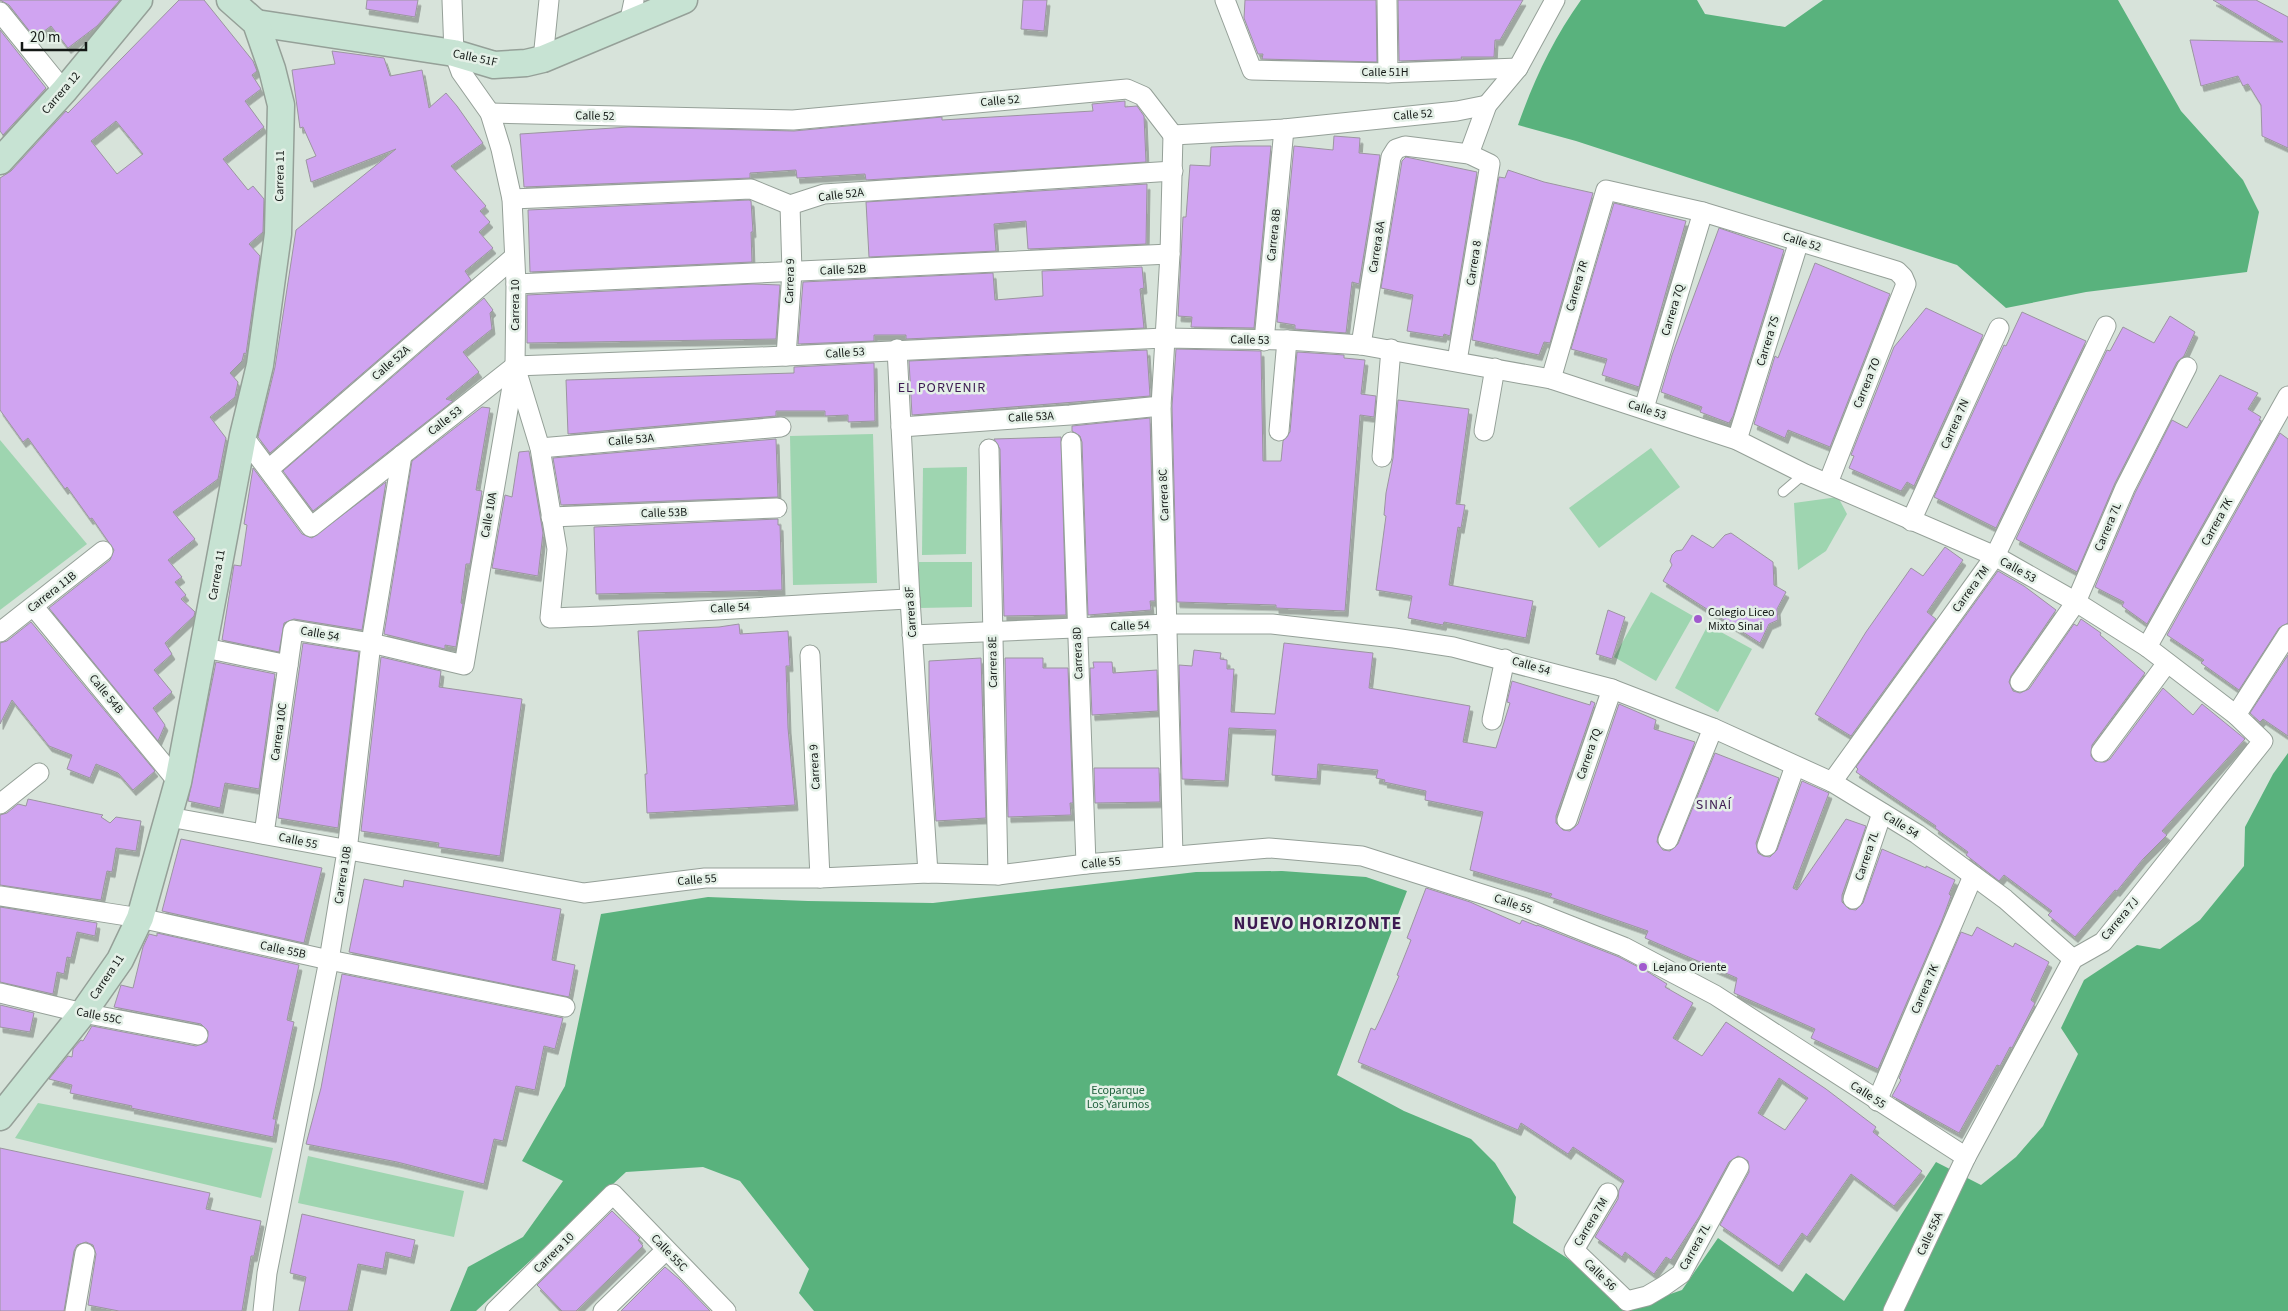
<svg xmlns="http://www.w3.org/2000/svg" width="2288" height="1311" viewBox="0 0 2288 1311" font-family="'Source Sans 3',sans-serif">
  <defs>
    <filter id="shadow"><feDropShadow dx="3" dy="5.5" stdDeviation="0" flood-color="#0004"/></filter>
  </defs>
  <rect width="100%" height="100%" fill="#d7e3da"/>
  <g fill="#9ed5b0">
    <polygon points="873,434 877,583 793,585 790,436"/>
    <polygon points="0,440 87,544 0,610"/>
    <polygon points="1651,448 1680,487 1599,548 1569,508"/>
    <polygon points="967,467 966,554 922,555 923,468"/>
    <polygon points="1838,497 1847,514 1826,551 1798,570 1794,503"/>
    <polygon points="919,562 972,562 972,607 919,608"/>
    <polygon points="1651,592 1693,616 1656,681 1614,657"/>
    <polygon points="1708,625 1752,649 1718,712 1675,688"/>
    <polygon points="38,1103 273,1148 261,1198 15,1138"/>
    <polygon points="308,1156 464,1191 454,1237 298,1203"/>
  </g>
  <g fill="#59b27d">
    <path d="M1581 0H1697L1705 14 1785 27 1823 0H2118L2181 111 2243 180 2259 212 2247 272 2086 292 2006 308 1957 265 1576 141 1518 125C1534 80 1553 39 1581 0Z"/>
    <polygon points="2288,753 2288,1311 814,1311 799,1293 809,1269 740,1181 703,1167 626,1172 476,1311 450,1311 468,1267 523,1237 563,1181 522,1161 565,1086 601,914 708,897 808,901 933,903 1196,872 1282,871 1366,877 1407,891 1337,1075 1404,1111 1471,1139 1495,1163 1516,1197 1513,1223 1567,1258 1616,1299 1633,1307 1682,1290 1718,1238 1793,1292 1806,1273 1844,1301 1936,1162 1981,1185 2016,1157 2043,1126 2078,1054 2061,1028 2084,980 2137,945 2160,949 2200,920 2244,866 2245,827 2273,774"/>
  </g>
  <g fill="#d0a4f1" stroke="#9b95a0" fill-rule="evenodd" filter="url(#shadow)">
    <polygon points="0,0 120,0 97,26 68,48 51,26 35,38 9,5"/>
    <path d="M179 0H204L253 61 257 71 252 75 261 89 245 101 264 127 223 159 248 190 253 186 264 199 263 232 249 244 260 256 246 354 244 353 242 361 230 373 238 382 235 397 210 417 226 438 218 479 173 512 195 539 168 560 182 577 175 582 186 595 181 599 195 612 194 616 165 643 172 654 154 670 172 692 153 708 165 725 158 741 49 608 110 560 114 550 92 518 90 519 67 487 65 489 28 438 23 442 0 410V178L11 171 66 111 68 113ZM116 121 143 154 117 174 91 141Z"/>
    <polygon points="367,0 418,0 415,17 366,9"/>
    <polygon points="1023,0 1047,0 1044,31 1021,29"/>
    <polygon points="1245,0 1376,0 1377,62 1262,59 1263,54 1258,54 1244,18"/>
    <polygon points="1398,0 1523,0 1500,40 1495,40 1494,57 1461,57 1462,59 1399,61"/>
    <polygon points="2213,0 2256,0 2288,17 2288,148 2262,136 2261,105 2248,84 2243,86 2238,76 2201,86 2190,40 2283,42"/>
    <polygon points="0,30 46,88 3,135 0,131"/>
    <polygon points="332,51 384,58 390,76 422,70 429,108 446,93 457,106 483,143 451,166 486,206 480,211 490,222 479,232 493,248 465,271 471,280 270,453 258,437 275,367 296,230 396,149 311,182 306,160 316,156 303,127 300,128 292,70 335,64"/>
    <polygon points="1125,101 1125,107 1137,106 1144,116 1146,162 866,180 865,174 797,178 796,170 750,173 750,178 524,187 520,134 629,127 794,131 942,117 942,120 1093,111 1092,104"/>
    <polygon points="1334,136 1360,138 1359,153 1380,155 1359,284 1352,282 1346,333 1295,329 1295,325 1277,322 1294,146 1333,150"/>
    <polygon points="1235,146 1271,146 1254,328 1191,327 1192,317 1178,316 1183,217 1186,217 1190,165 1210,166 1211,147"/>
    <polygon points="1406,157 1477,172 1450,336 1444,334 1443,337 1407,331 1413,295 1381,288 1402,161"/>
    <polygon points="1508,170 1544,182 1593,193 1550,343 1544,342 1539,355 1472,340 1499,177 1505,178"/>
    <polygon points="1147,184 1146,244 1028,249 1026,221 994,224 996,251 869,257 866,202"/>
    <polygon points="749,200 751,201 753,232 751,232 752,262 530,272 528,210"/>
    <polygon points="1614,203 1686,221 1639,387 1602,375 1607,359 1571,349"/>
    <polygon points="1719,228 1784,250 1733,416 1729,423 1700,412 1702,407 1661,392 1672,355"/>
    <polygon points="1815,263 1890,294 1830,447 1788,430 1785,438 1754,424 1775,356 1778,358"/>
    <polygon points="1142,267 1144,288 1140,289 1144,328 906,339 906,335 874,335 874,341 798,344 803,282 993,273 995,300 1043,296 1042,271"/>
    <polygon points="753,284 780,285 776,339 527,343 527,295"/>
    <polygon points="484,298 493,310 490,313 492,329 463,352 479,372 446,399 453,401 313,511 283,471"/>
    <polygon points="1926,308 1983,335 1914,486 1907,482 1901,491 1849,468 1854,456 1851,455 1894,347"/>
    <polygon points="2022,312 2086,341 1996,528 1934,497 2004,345 2006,346"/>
    <polygon points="2170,316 2195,332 2184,356 2177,362 2115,483 2077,572 2016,539 2107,350 2110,351 2123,327 2154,343"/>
    <polygon points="1176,349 1261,351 1263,461 1281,461 1283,441 1290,432 1297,352 1344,355 1344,358 1365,360 1361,394 1376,396 1374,417 1360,415 1345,611 1276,608 1276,605 1177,602 1172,406"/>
    <polygon points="1147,350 1150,396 912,415 909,361"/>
    <polygon points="874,363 875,421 848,422 848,415 825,416 825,411 776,411 776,416 568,434 566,380 794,373 794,367"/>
    <polygon points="2220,375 2258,393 2248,409 2261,417 2259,420 2261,421 2147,624 2122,606 2124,602 2095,587 2135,493 2172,420 2187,428"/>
    <polygon points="1398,400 1469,409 1456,504 1465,505 1461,528 1458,527 1449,585 1533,601 1526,638 1444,622 1443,625 1408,618 1412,596 1376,590 1386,516 1384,515 1386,493 1393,458"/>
    <polygon points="482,407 490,408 476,490 482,491 470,564 466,564 461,603 463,604 456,647 445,645 445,649 384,634 412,461"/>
    <polygon points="1150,418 1155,601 1150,601 1151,610 1088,615 1082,442 1080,436 1072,431 1072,426"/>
    <polygon points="2280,433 2288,439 2288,623 2279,628 2239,690 2201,663 2204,660 2167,635"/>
    <polygon points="1061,437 1066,615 1004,616 1000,449 994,439"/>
    <polygon points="776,439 778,497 561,505 553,458"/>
    <polygon points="529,451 543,533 538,576 492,568 505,495 512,497 519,452"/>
    <polygon points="253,468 302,534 312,538 386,482 362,630 294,619 284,623 279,652 222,640 234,565 241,566 247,525 244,524"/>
    <polygon points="778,519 778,525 780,525 782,590 596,594 594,527"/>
    <polygon points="1731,533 1773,562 1774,585 1786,592 1777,609 1778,620 1769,624 1760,643 1663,581 1672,565 1670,561 1672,555 1676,551 1682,550 1692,535 1713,548 1725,535"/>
    <polygon points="1945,547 1963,560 1927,612 1936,619 1851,736 1815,714 1866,632 1911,568 1923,576"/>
    <polygon points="1998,571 2024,586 2056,610 2011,676 2009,682 2013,691 2020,693 2029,689 2074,624 2077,626 2081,619 2101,633 2100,635 2145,673 2092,745 2091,756 2095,761 2105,762 2110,759 2163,688 2193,715 2202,704 2245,739 2162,831 2167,835 2143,859 2117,891 2115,890 2075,937 2048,915 2052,911 2004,875 1999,881 1966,855 1968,852 1935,828 1936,826 1856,772 1858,769 1856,767"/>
    <polygon points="1608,610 1625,617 1612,659 1596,654"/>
    <polygon points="31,622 155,771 133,790 118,773 96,764 90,778 67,769 72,755 49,746 12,700 0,724 0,643 7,641"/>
    <polygon points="739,624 740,634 788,631 790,666 786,666 788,728 795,805 647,813 645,774 647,774 638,631 719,627"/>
    <polygon points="303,643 359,652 338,828 278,818"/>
    <polygon points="1284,643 1373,653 1369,688 1470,706 1463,742 1496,748 1510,703 1507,702 1512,681 1590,705 1591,701 1595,703 1556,816 1556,823 1563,830 1570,831 1578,824 1619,704 1656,720 1654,729 1695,742 1658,836 1657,842 1663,850 1670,851 1678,844 1715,753 1779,778 1756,843 1758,853 1763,856 1770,857 1777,850 1802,781 1829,793 1793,888 1797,890 1846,819 1866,826 1842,895 1842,902 1849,909 1856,910 1863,903 1882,849 1926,868 1926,866 1955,880 1949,894 1951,896 1941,923 1878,1069 1811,1038 1815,1029 1734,993 1737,978 1645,938 1648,931 1550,897 1552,894 1470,870 1483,812 1425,800 1426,791 1384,782 1385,780 1376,778 1378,770 1318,764 1317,779 1272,775 1276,730 1229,728 1225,781 1182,779 1179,665 1192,666 1194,650 1221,653 1220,659 1227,660 1227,669 1234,669 1231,712 1275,714"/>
    <polygon points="2288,655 2288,736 2263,719 2260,722 2250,713"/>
    <polygon points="381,657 441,671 439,687 522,699 500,856 438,847 439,843 361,831"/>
    <polygon points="981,658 986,818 936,821 929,711 929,661"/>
    <polygon points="1005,658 1043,658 1043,668 1068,668 1073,803 1070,803 1071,815 1008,817"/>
    <polygon points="216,662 275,674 259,789 225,783 220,808 188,801"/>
    <polygon points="1093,662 1112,662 1113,673 1157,670 1158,711 1092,715 1090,668 1094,668"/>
    <polygon points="1094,768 1159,768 1160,802 1095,803"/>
    <polygon points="28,799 103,815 101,817 110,823 116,817 141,821 136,851 116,848 112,872 107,871 101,900 0,885 0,815 7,813 18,804 26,806"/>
    <polygon points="181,839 322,868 304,943 162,911"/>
    <polygon points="364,879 403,887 404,880 561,909 552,960 575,965 569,997 349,952"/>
    <path d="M1426 888 1470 902 1520 924 1522 920 1537 926V925L1619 957 1648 972 1667 984 1665 987 1693 1003 1673 1038 1702 1056 1726 1022 1826 1089 1876 1127 1873 1132 1922 1171 1894 1206 1851 1174 1807 1237 1802 1233 1779 1266 1720 1225 1749 1172 1748 1161 1738 1156 1729 1162 1699 1217 1671 1260 1666 1257 1654 1274 1625 1252 1622 1257 1595 1237 1618 1199 1619 1190 1624 1181 1623 1180 1573 1147 1568 1154 1521 1123 1518 1130 1358 1062 1371 1028 1375 1030 1383 1013 1399 976 1397 975 1411 940 1407 938ZM1779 1078 1808 1098 1785 1130 1758 1113Z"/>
    <polygon points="0,907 97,923 95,936 77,932 71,958 67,957 64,974 57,972 53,994 0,982"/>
    <polygon points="1977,927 2013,947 2015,943 2049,962 2031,1000 2035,1003 2012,1048 2010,1047 2000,1066 1997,1065 1959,1133 1892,1096 1901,1080 1899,1078 1961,932 1972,936"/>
    <polygon points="157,933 299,965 287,1020 294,1022 273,1119 276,1119 273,1137 131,1108 132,1106 70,1093 72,1085 49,1079 68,1056 72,1057 73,1049 81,1040 83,1041 92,1026 196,1046 207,1042 208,1031 201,1024 114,1007 121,985 133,988 143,947 149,934 157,936"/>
    <polygon points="342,974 563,1018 555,1049 544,1046 535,1090 516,1086 503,1141 494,1139 484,1184 397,1162 306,1144 321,1088"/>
    <polygon points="0,1005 34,1013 30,1032 0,1027"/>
    <polygon points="0,1148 210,1193 206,1209 261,1221 254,1256 251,1256 242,1311 119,1311 88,1305 96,1254 93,1245 86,1242 77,1245 74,1251 64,1311 0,1311"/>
    <polygon points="612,1211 640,1238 638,1240 643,1246 576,1311 562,1311 537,1285"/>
    <polygon points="302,1214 415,1240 411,1258 386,1252 383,1269 358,1264 348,1311 299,1311 306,1277 290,1273"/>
    <polygon points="665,1267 679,1279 710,1311 621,1311"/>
  </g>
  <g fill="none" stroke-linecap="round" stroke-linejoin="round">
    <defs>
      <polyline id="lane" points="1783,492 1804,474"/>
      <g id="street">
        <path d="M452 0 454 53 461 72 490 113 501 149 512 199 516 284 515 366 540 448 557 549 550 618C670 614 790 605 910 599"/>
        <polyline points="1225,0 1252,70 1388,73 1518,68"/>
        <polyline points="1387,0 1388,73"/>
        <polyline points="0,12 64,91"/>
        <polyline points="629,24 634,0"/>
        <polyline points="543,59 549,0"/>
        <polyline points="490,113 793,120 1127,89 1143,96 1173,135"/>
        <polyline points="1173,135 1284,129 1457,111 1487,105"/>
        <polyline points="1469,154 1487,105 1518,68 1555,0"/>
        <polyline points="512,199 751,189 790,205 824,194 1173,171"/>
        <polyline points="516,284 1170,254"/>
        <polyline points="1264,341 1284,129"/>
        <polyline points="1361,345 1391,157 1396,149 1405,146 1469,154 1490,164 1457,361"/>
        <polyline points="897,349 910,599 928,873"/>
        <polyline points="786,356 792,272 790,205"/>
        <polyline points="1551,379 1606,190 1703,212 1897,271 1903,277 1906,284 1828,483"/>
        <polyline points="1644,408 1703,212"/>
        <polyline points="901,427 1070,415 1161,406"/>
        <polyline points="1279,431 1287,340"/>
        <polyline points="1484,431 1495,368"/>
        <polyline points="243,436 311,527 515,366 786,356 1164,338 1287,340 1361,345 1551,379 1737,440 1805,474 1995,556 2076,602 2147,647 2236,715 2263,741 2103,942 2073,959 1966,1157 1893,1311"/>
        <polyline points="1737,440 1799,241"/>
        <polyline points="1071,442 1086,864"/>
        <polyline points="540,448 781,427"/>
        <polyline points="989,449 998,875"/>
        <polyline points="1382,457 1391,349"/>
        <polyline points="269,469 513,258"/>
        <polyline points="551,517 777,508"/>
        <polyline points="1911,521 1999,328"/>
        <polyline points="34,607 178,782"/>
        <polyline points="0,632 103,551"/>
        <polyline points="912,635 1168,624 1272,624 1394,638 1453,647 1612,689 1713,728 1832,782 1917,834 2005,899 2073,959"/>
        <polyline points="2147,647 2288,396"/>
        <polyline points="205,648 288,665"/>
        <polyline points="810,655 820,878"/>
        <polyline points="2020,682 2076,602 2125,488 2187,367"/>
        <polyline points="2236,715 2288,634"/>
        <polyline points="1492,720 1505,659"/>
        <polyline points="2101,752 2167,663"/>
        <polyline points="1832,782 1995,556 2106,326"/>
        <polyline points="0,804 39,773"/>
        <polyline points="169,817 584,893 705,878 820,878 928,873 998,875 1086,864 1269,848 1362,856 1523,907 1624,947 1715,995 1966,1157"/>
        <polyline points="1567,820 1612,689"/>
        <polyline points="264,834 293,630 371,643 464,665 515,369"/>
        <polyline points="1668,840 1713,728"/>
        <polyline points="1767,846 1795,766"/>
        <polyline points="1173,856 1161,406 1170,254 1173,135"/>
        <polyline points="0,896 140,918 329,960 565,1007"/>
        <polyline points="1853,899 1882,813"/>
        <polyline points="0,993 83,1013 198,1035"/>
        <polyline points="1877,1101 1973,876"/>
        <polyline points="1608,1193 1574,1250 1627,1301"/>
        <polyline points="1627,1301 1647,1296 1664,1286 1681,1274 1739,1167"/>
        <polyline points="75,1311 85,1253"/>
        <polyline points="263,1311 267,1273 329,960 347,851 371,643 402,455"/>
        <polyline points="495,1311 613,1194 726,1311"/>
        <polyline points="603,1311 666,1250"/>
      </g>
      <g id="secondary">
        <polyline points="256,23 454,53 494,65 526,63 543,59 684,0"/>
        <polyline points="0,161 64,91 139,0"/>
        <polyline points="0,1117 83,1013 120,960 140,918 178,782 243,436 260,365 278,234 281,105 272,69 256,23 230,0"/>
      </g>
    </defs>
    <use href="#lane" stroke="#95a098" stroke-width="11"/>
    <use href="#street" stroke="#95a098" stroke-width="21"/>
    <use href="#secondary" stroke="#95a098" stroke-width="29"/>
    <use href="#lane" stroke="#fff" stroke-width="9"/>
    <use href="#street" stroke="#fff" stroke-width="19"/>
    <use href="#secondary" stroke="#c7e3d3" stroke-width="26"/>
  </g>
  <g fill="#a15ace" stroke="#e4f0e7" stroke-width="2">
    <circle cx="1698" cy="619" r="5"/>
    <circle cx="1643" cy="967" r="5"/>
  </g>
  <g text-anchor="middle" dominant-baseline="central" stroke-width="5" stroke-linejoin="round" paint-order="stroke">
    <g font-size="12" fill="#141916" stroke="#e4f0e7">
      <text transform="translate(475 58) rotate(12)">Calle 51F</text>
      <text x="1385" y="72">Calle 51H</text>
      <text transform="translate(61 93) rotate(-49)">Carrera 12</text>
      <text transform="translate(1000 101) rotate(-5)">Calle 52</text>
      <text transform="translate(1413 115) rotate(-5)">Calle 52</text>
      <text transform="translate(595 116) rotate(1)">Calle 52</text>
      <text transform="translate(280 176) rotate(-89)">Carrera 11</text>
      <text transform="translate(841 195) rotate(-7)">Calle 52A</text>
      <text transform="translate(1274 235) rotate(-84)">Carrera 8B</text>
      <text transform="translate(1802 242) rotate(17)">Calle 52</text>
      <text transform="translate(1377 247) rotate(-81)">Carrera 8A</text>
      <text transform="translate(1474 263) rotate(-81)">Carrera 8</text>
      <text transform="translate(843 270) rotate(-3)">Calle 52B</text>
      <text transform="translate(790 281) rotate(-88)">Carrera 9</text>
      <text transform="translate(1577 286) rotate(-74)">Carrera 7R</text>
      <text transform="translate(515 305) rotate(-90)">Carrera 10</text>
      <text transform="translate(1673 310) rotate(-73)">Carrera 7Q</text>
      <text transform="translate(1250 340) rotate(1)">Calle 53</text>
      <text transform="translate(1768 341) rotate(-73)">Carrera 7S</text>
      <text transform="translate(845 353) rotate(-4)">Calle 53</text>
      <text transform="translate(391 363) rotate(-41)">Calle 52A</text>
      <text transform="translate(1867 383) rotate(-68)">Carrera 7O</text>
      <text transform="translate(1647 410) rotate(18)">Calle 53</text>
      <text transform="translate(1031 417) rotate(-3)">Calle 53A</text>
      <text transform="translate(445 421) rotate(-38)">Calle 53</text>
      <text transform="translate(1955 424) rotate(-66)">Carrera 7N</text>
      <text transform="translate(631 440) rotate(-5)">Calle 53A</text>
      <text transform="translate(1164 495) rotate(-92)">Carrera 8C</text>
      <text transform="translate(664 513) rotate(-2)">Calle 53B</text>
      <text transform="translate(489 515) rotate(-80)">Calle 10A</text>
      <text transform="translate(2217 522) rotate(-61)">Carrera 7K</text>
      <text transform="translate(2108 527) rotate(-67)">Carrera 7L</text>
      <text transform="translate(2018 570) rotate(29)">Calle 53</text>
      <text transform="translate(217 575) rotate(-80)">Carrera 11</text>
      <text transform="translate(1971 589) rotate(-54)">Carrera 7M</text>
      <text transform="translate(52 592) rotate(-38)">Carrera 11B</text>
      <text transform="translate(730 608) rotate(-3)">Calle 54</text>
      <text transform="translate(911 612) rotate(-94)">Carrera 8F</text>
      <text transform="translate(1130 626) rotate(-2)">Calle 54</text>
      <text transform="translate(320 634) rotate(10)">Calle 54</text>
      <text transform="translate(1078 653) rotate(-92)">Carrera 8D</text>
      <text transform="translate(993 662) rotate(-91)">Carrera 8E</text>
      <text transform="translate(1531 666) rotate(16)">Calle 54</text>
      <text transform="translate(106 694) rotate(51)">Calle 54B</text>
      <text transform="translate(279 732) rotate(-82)">Carrera 10C</text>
      <text transform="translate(1589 754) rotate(-71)">Carrera 7Q</text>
      <text transform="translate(815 767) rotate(-93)">Carrera 9</text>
      <text transform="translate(1901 825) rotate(32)">Calle 54</text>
      <text transform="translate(298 841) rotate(12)">Calle 55</text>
      <text transform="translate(1867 856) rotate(-71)">Carrera 7L</text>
      <text transform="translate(1101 863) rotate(-6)">Calle 55</text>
      <text transform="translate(343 875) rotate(-81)">Carrera 10B</text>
      <text transform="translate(697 880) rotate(-5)">Calle 55</text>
      <text transform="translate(1513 904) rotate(19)">Calle 55</text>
      <text transform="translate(2120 919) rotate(-50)">Carrera 7J</text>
      <text transform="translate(283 950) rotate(12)">Calle 55B</text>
      <text transform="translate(107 977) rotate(-56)">Carrera 11</text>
      <text transform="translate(1925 989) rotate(-67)">Carrera 7K</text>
      <text transform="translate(99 1016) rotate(11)">Calle 55C</text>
      <text transform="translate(1868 1095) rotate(33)">Calle 55</text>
      <text transform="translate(1591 1222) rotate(-59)">Carrera 7M</text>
      <text transform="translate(1930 1234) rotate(-65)">Calle 55A</text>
      <text transform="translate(1695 1247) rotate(-61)">Carrera 7L</text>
      <text transform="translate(554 1253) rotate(-45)">Carrera 10</text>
      <text transform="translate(669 1253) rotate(46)">Calle 55C</text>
      <text transform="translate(1600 1275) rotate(44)">Calle 56</text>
    </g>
    <g font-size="12" fill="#141916" stroke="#e4f0e7" text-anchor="start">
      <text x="1708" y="612">Colegio Liceo<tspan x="1708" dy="14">Mixto Sinai</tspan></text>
      <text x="1653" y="967">Lejano Oriente</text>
    </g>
    <g font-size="12" fill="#21613d" stroke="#e4f0e7">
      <text x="1118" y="1090">Ecoparque<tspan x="1118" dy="14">Los Yarumos</tspan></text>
    </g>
    <g font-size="14" letter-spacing="1" fill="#3d1b52" stroke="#e4f0e7">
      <text x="942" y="388">EL PORVENIR</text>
      <text x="1714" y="805">SINAÍ</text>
    </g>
    <g font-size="18" font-weight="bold" letter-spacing="1" fill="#3d1b52" stroke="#e4f0e7">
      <text x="1318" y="923">NUEVO HORIZONTE</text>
    </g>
  </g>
  <path d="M22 42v8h64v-8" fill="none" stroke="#141916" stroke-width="2.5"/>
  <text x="30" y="42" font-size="15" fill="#141916" stroke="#e4f0e7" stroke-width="4" paint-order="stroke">20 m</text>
</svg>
